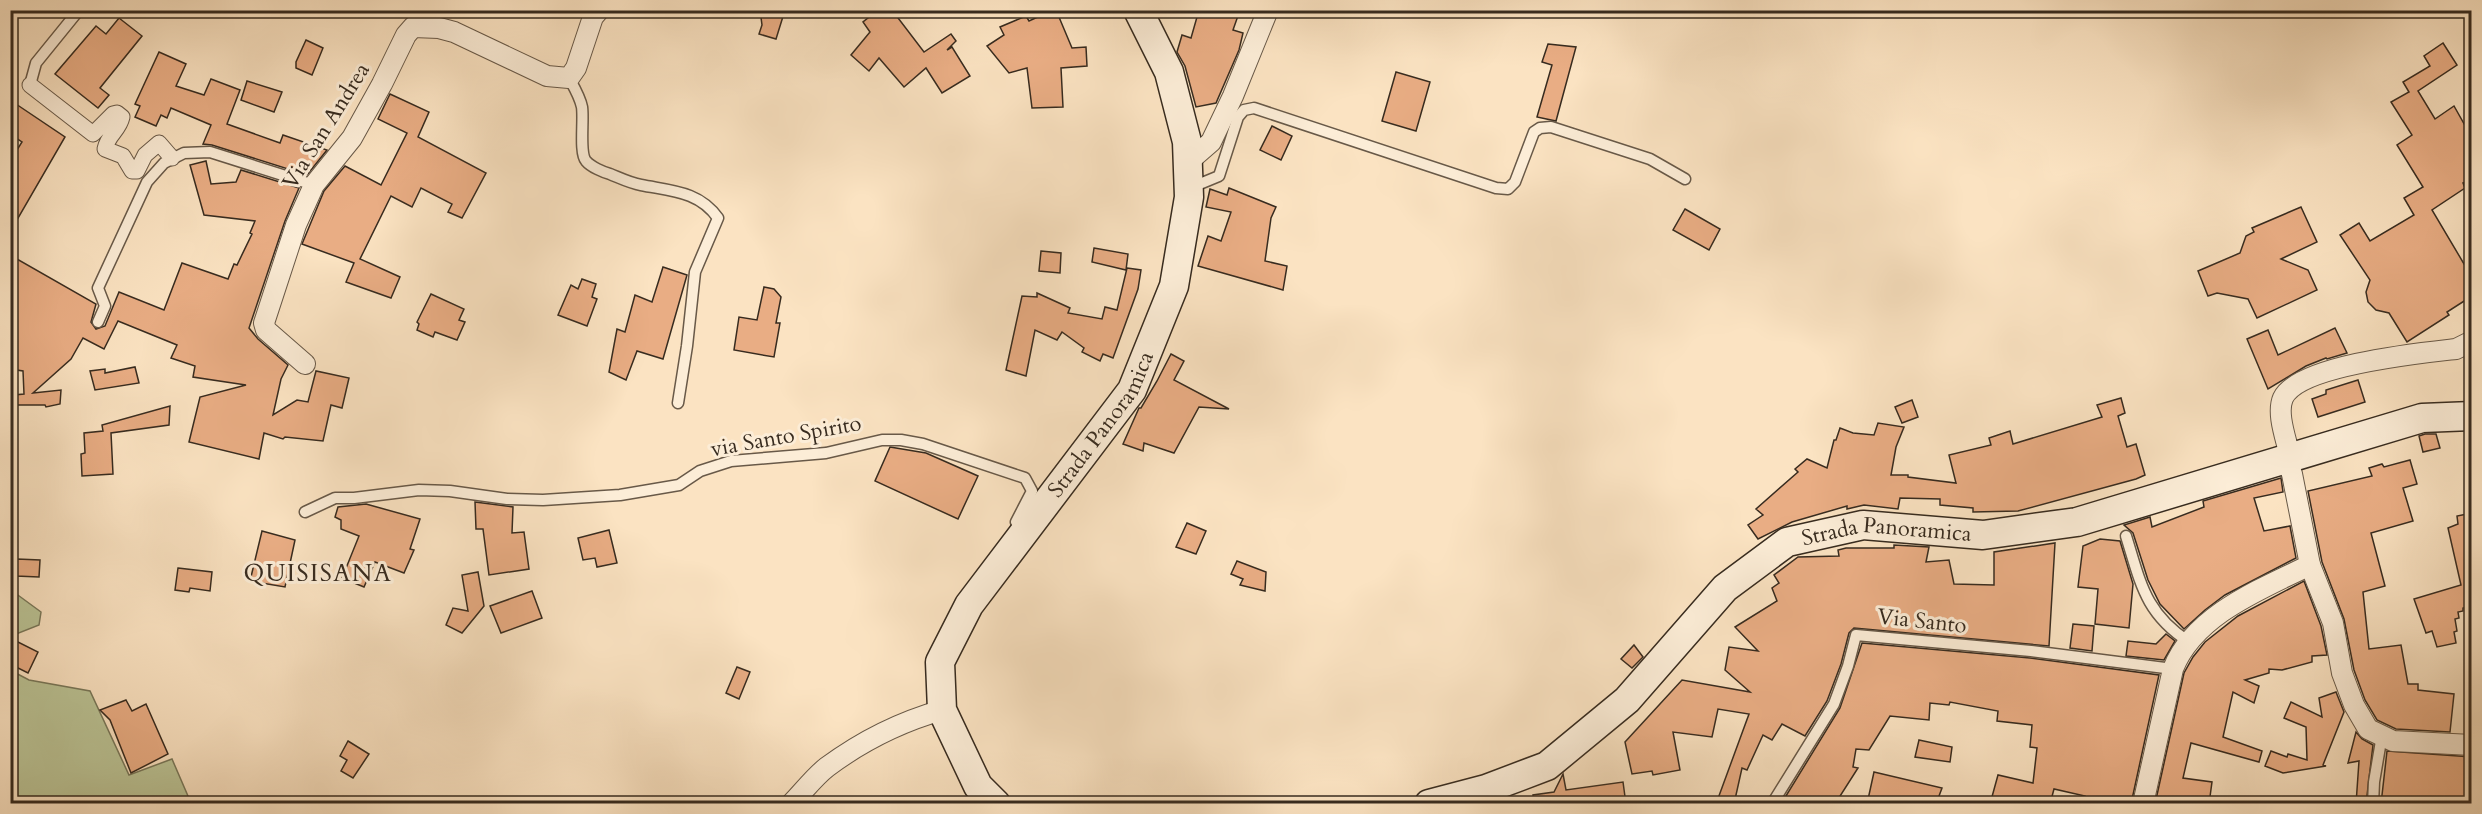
<svg xmlns="http://www.w3.org/2000/svg" width="2482" height="814" viewBox="0 0 2482 814" font-family="Cardo,serif">
  <rect width="100%" height="100%" fill="#fbe3c2"/>
  <filter id="stains"><feTurbulence type="fractalNoise" baseFrequency=".00333" numOctaves="4"/><feColorMatrix values="0 0 0 0 .2 0 0 0 0 .09 0 0 0 0 .02 0 0 0 .5 -.17"/></filter>
  <radialGradient id="worn" r=".72"><stop offset=".6" stop-color="#630" stop-opacity="0"/><stop offset="1" stop-color="#630" stop-opacity=".3"/></radialGradient>
  <g fill="#bbc496" stroke="#79785a" stroke-width="1.5">
    <polygon points="11,590 41,612 39,625 16,634 11,647"/>
    <polygon points="10,670 29,680 90,691 129,775 172,759 191,803 11,803"/>
  </g>
  <g fill="#e9ad84" stroke="#372b1f" stroke-width="1.5">
    <polygon points="760,10 785,10 776,39 759,34 762,25"/>
    <polygon points="878,10 892,10 924,52 951,34 956,41 947,50 952,47 970,76 942,93 926,68 904,87 879,58 869,71 851,55 870,32 863,22"/>
    <polygon points="1053,10 1056,10 1072,48 1086,47 1087,66 1061,68 1063,107 1032,108 1027,68 1009,73 987,46 1004,35 1000,27 1026,16 1029,21"/>
    <polygon points="1199,10 1240,10 1233,30 1243,33 1239,50 1216,103 1196,107 1185,66 1177,52 1182,35 1191,38"/>
    <polygon points="119,18 142,36 100,88 109,95 98,108 55,74 96,26 106,34"/>
    <polygon points="306,40 323,48 312,75 296,68 296,62"/>
    <polygon points="2443,43 2457,65 2418,91 2435,119 2454,106 2472,138 2472,180 2463,183 2465,188 2432,210 2470,274 2465,278 2472,289 2472,296 2447,312 2449,315 2407,342 2389,313 2376,310 2368,302 2366,292 2370,280 2340,235 2359,223 2370,241 2414,215 2404,198 2423,187 2397,145 2412,135 2391,102 2409,92 2403,82 2430,66 2424,56"/>
    <polygon points="1548,44 1576,47 1556,121 1537,117 1552,65 1542,62"/>
    <polygon points="159,52 186,64 176,86 204,95 211,79 240,90 227,124 280,143 283,135 327,150 307,175 212,145 203,144 211,125 171,108 167,118 161,115 156,126 135,117 140,106 135,104"/>
    <polygon points="1396,72 1430,82 1416,131 1382,121"/>
    <polygon points="247,81 282,92 274,112 241,100"/>
    <polygon points="390,94 429,112 418,137 486,173 462,218 448,212 452,204 421,188 412,207 391,196 360,259 400,277 391,298 346,282 354,263 302,244 324,191 345,166 381,185 407,133 378,119"/>
    <polygon points="10,100 65,137 10,232 10,161 22,142 10,134"/>
    <polygon points="1272,126 1292,136 1281,160 1260,150"/>
    <polygon points="206,161 211,184 236,182 241,170 299,188 285,221 249,328 258,339 288,365 281,379 273,415 297,400 308,402 316,371 349,378 342,408 331,405 323,441 285,437 283,439 264,433 259,459 189,442 200,397 246,385 193,377 195,366 171,358 177,345 118,321 104,349 83,338 71,359 33,393 61,390 60,404 46,407 45,405 14,405 14,395 24,394 23,371 10,369 10,255 96,304 91,322 96,329 105,326 119,292 164,310 182,263 228,279 234,264 237,265 252,234 250,233 255,221 204,215 190,165"/>
    <polygon points="1229,188 1276,207 1271,218 1265,261 1287,266 1283,290 1198,266 1208,236 1221,241 1231,212 1206,207 1210,189 1227,195"/>
    <polygon points="2301,207 2317,242 2281,259 2308,270 2317,290 2257,318 2248,299 2217,293 2208,296 2198,271 2240,253 2246,236 2254,232 2252,228"/>
    <polygon points="1685,209 1720,229 1709,250 1673,230"/>
    <polygon points="1094,248 1128,254 1126,270 1092,262"/>
    <polygon points="1041,251 1061,253 1060,273 1039,271"/>
    <polygon points="663,267 687,275 663,359 637,351 626,380 609,372 617,329 625,332 635,295 652,302"/>
    <polygon points="1127,268 1141,270 1138,289 1113,358 1103,354 1100,361 1082,352 1084,348 1062,332 1057,340 1035,330 1026,376 1006,370 1022,296 1037,297 1037,293 1070,308 1068,313 1102,319 1105,307 1117,310"/>
    <polygon points="582,279 596,284 592,297 597,299 587,326 558,315 571,285 578,289"/>
    <polygon points="764,287 774,289 781,297 776,323 780,323 774,357 734,350 739,317 757,320"/>
    <polygon points="431,294 464,309 459,320 465,322 457,340 435,332 433,337 417,330 419,324 417,322"/>
    <polygon points="2335,328 2347,353 2327,359 2326,358 2306,366 2268,389 2247,339 2268,330 2278,355"/>
    <polygon points="1171,354 1184,361 1174,380 1229,409 1199,407 1174,453 1144,443 1143,451 1123,444 1139,408 1141,408 1157,381"/>
    <polygon points="135,367 139,383 95,390 90,371 105,369 105,373"/>
    <polygon points="2358,380 2365,402 2318,417 2312,399 2326,394 2326,390"/>
    <polygon points="2121,398 2125,413 2118,416 2127,447 2136,444 2145,475 2136,479 2018,511 1973,512 1973,508 1940,505 1940,499 1900,498 1898,509 1864,505 1847,509 1847,506 1792,522 1758,539 1748,525 1763,515 1756,509 1798,472 1795,469 1807,459 1827,468 1834,440 1836,440 1840,428 1853,433 1874,435 1878,423 1904,427 1896,447 1891,475 1908,475 1908,477 1956,483 1949,455 1991,445 1989,438 2010,431 2013,444 2102,417 2097,405"/>
    <polygon points="1912,400 1918,417 1902,423 1895,407"/>
    <polygon points="170,406 169,425 111,433 113,474 82,476 81,454 85,453 84,433 103,431 102,425"/>
    <polygon points="2425,434 2436,434 2440,448 2423,452 2419,436"/>
    <polygon points="890,447 926,453 978,476 958,519 875,481"/>
    <polygon points="2410,460 2417,484 2403,488 2413,521 2371,533 2385,586 2363,592 2369,649 2401,645 2408,684 2418,684 2418,690 2454,694 2450,732 2396,729 2377,720 2365,700 2354,670 2344,619 2322,562 2308,491 2372,476 2369,468 2382,464 2384,467"/>
    <polygon points="2281,478 2283,492 2254,498 2264,531 2290,526 2296,558 2225,595 2205,610 2184,629 2160,604 2148,580 2133,533 2124,525 2150,517 2152,527 2204,507 2203,501"/>
    <polygon points="475,502 513,507 512,533 524,532 529,569 489,575 483,529 476,529"/>
    <polygon points="366,504 420,519 410,549 414,550 404,573 375,562 364,587 342,578 359,536 341,529 341,520 335,517 338,507"/>
    <polygon points="2472,513 2472,606 2463,608 2463,611 2458,612 2459,618 2455,619 2457,631 2454,632 2456,643 2437,647 2432,631 2426,633 2414,599 2461,585 2448,528 2458,524 2457,516"/>
    <polygon points="1187,523 1206,531 1196,554 1176,547"/>
    <polygon points="609,530 617,563 597,567 595,558 583,560 578,538"/>
    <polygon points="262,531 295,540 285,587 250,581"/>
    <polygon points="2100,539 2120,541 2133,584 2129,628 2095,624 2098,589 2078,587 2083,546"/>
    <polygon points="2055,543 2049,646 1854,628 1849,633 1841,664 1827,701 1805,736 1782,724 1772,740 1763,735 1747,770 1742,768 1734,804 1716,804 1749,714 1718,709 1712,737 1673,732 1680,770 1653,775 1652,771 1632,774 1625,742 1682,680 1750,692 1725,670 1729,647 1758,651 1735,627 1777,601 1772,588 1779,583 1774,575 1798,557 1839,556 1838,550 1846,548 1894,548 1894,545 1929,547 1926,562 1949,560 1954,584 1994,585 1994,552"/>
    <polygon points="17,559 40,560 39,577 16,576"/>
    <polygon points="1237,561 1266,572 1265,591 1240,585 1243,579 1231,574"/>
    <polygon points="178,568 212,572 210,591 190,588 189,592 175,590"/>
    <polygon points="478,572 484,606 462,633 446,625 453,608 468,611 462,575"/>
    <polygon points="2304,581 2321,626 2327,655 2312,656 2312,662 2282,670 2269,669 2269,673 2245,680 2259,686 2254,703 2233,692 2223,737 2262,751 2259,762 2191,743 2183,778 2212,782 2209,804 2155,804 2184,673 2193,657 2205,642 2238,616"/>
    <polygon points="532,591 542,618 501,633 490,606"/>
    <polygon points="2073,624 2094,626 2092,651 2070,648"/>
    <polygon points="2166,634 2175,641 2164,660 2126,656 2128,641 2156,644"/>
    <polygon points="10,638 38,652 28,673 10,664"/>
    <polygon points="1862,643 2030,658 2159,675 2131,804 2083,804 2085,796 2054,789 2050,804 1990,804 1998,775 2033,783 2037,748 2030,747 2032,725 1997,721 1998,711 1950,702 1949,705 1930,703 1929,720 1890,716 1869,750 1856,749 1853,767 1858,768 1835,804 1781,804 1840,708"/>
    <polygon points="1634,645 1643,657 1632,668 1621,659"/>
    <polygon points="737,667 750,672 739,699 726,693"/>
    <polygon points="2336,692 2344,712 2323,765 2326,766 2283,773 2265,766 2271,751 2287,757 2288,754 2307,760 2306,727 2284,718 2291,702 2322,717 2319,698"/>
    <polygon points="126,700 132,711 146,704 168,754 131,773 110,720 100,710"/>
    <polygon points="2356,732 2362,739 2373,745 2366,804 2356,804 2359,761 2348,763"/>
    <polygon points="1919,740 1952,747 1950,762 1915,757"/>
    <polygon points="348,741 369,754 353,778 341,771 347,760 340,756"/>
    <polygon points="2387,751 2472,757 2472,804 2381,804"/>
    <polygon points="1874,772 1942,788 1936,804 1867,804"/>
    <polygon points="1563,774 1566,790 1623,782 1626,804 1534,804 1533,795 1554,792"/>
  </g>
  <g fill="none" stroke-linecap="round" stroke-linejoin="round">
    <defs>
      <g id="service">
        <path d="M569 78C574 87 580 97 582 107 584 120 579 153 586 161 591 167 603 172 610 174 620 178 630 183 641 185 671 191 699 191 718 218L695 272 687 346 678 403"/>
        <polyline points="30,85 36,63 79,10"/>
        <polyline points="1190,188 1219,176 1238,117 1244,110 1254,108 1496,188 1508,189 1515,182 1534,132 1540,128 1551,127 1650,159 1685,179"/>
        <polyline points="98,322 105,306 98,288 147,182 164,163 184,153 210,152 314,185"/>
        <polyline points="305,512 335,498 354,498 419,490 450,491 507,499 543,500 620,495 679,485 700,471 731,461 826,453 882,440 901,440 923,444 1025,478 1032,491 1016,522"/>
        <path d="M2126 536C2141 584 2145 613 2189 642"/>
        <polyline points="1772,804 1834,704 1848,666 1856,635 2031,651 2173,669"/>
        <polyline points="2373,804 2374,782 2382,735"/>
      </g>
      <path id="pedestrian" d="M30 85 93 134 113 114 117 113 122 117C119 131 108 134 105 149L123 156 132 171H137L145 155 159 143 172 158"/>
      <g id="minor">
        <polyline points="1188,162 1211,142 1233,96 1268,10"/>
        <polyline points="305,364 266,330 264,323 296,225 314,185 352,138 382,84 406,35 413,27 439,28 454,32 547,76 569,78 576,68 593,17 599,10"/>
        <path d="M2290 457C2287 441 2276 414 2283 398 2299 365 2421 353 2456 349L2472 341"/>
        <polyline points="2286,459 2292,474 2310,565 2333,623 2342,673 2354,705 2368,729 2393,741 2472,745"/>
        <path d="M791 804C803 792 814 777 827 767 862 741 900 722 942 710"/>
        <path d="M2143 804 2173 669C2194 615 2261 589 2310 565"/>
      </g>
      <g id="secondary">
        <path id="s1" d="M996 804 978 786 942 710 940 662 969 605 1132 390 1174 286 1189 197 1187 142 1169 72 1138 10"/>
        <path id="s2" d="M1429 804 1486 789 1547 766 1627 700 1725 588 1787 542 1863 525 1983 535 2077 522 2422 418 2472 416"/>
      </g>
    </defs>
    <use href="#service" stroke="#685948" stroke-width="13"/>
    <use href="#pedestrian" stroke="#685948" stroke-width="17"/>
    <use href="#minor" stroke="#685948" stroke-width="22"/>
    <use href="#secondary" stroke="#372b1f" stroke-width="31"/>
    <use href="#service" stroke="#fcedd7" stroke-width="10"/>
    <use href="#pedestrian" stroke="#fcedd7" stroke-width="15"/>
    <use href="#minor" stroke="#fcedd7" stroke-width="20"/>
    <use href="#secondary" stroke="#fcedd7" stroke-width="28"/>
  </g>
  <g text-anchor="middle" dominant-baseline="central" stroke-width="6" stroke-linejoin="round" paint-order="stroke">
    <g font-size="22" fill="#372b1f" stroke="#fcedd7">
      <text transform="translate(326 126) rotate(-58)">Via San Andrea</text>
      <text stroke="none"><textPath href="#s1" startOffset="446">Strada Panoramica</textPath></text>
      <text transform="translate(786 436) rotate(-10)">via Santo Spirito</text>
      <text stroke="none"><textPath href="#s2" startOffset="555">Strada Panoramica</textPath></text>
      <text transform="translate(1922 621) rotate(6)">Via Santo</text>
    </g>
    <g font-size="24" letter-spacing="1.5" fill="#372b1f" stroke="#fcedd7">
      <text x="318" y="573">QUISISANA</text>
    </g>
  </g>
  <rect width="2482" height="814" fill="none" stroke="#fbe3c2" stroke-width="36"/>
  <rect x="12" y="12" width="2458" height="790" fill="none" stroke="#372b1f" stroke-width="3"/>
  <rect x="18" y="18" width="2446" height="778" fill="none" stroke="#372b1f" stroke-width="1.5"/>
  <rect width="100%" height="100%" filter="url(#stains)"/>
  <rect width="100%" height="100%" fill="url(#worn)"/>
</svg>
